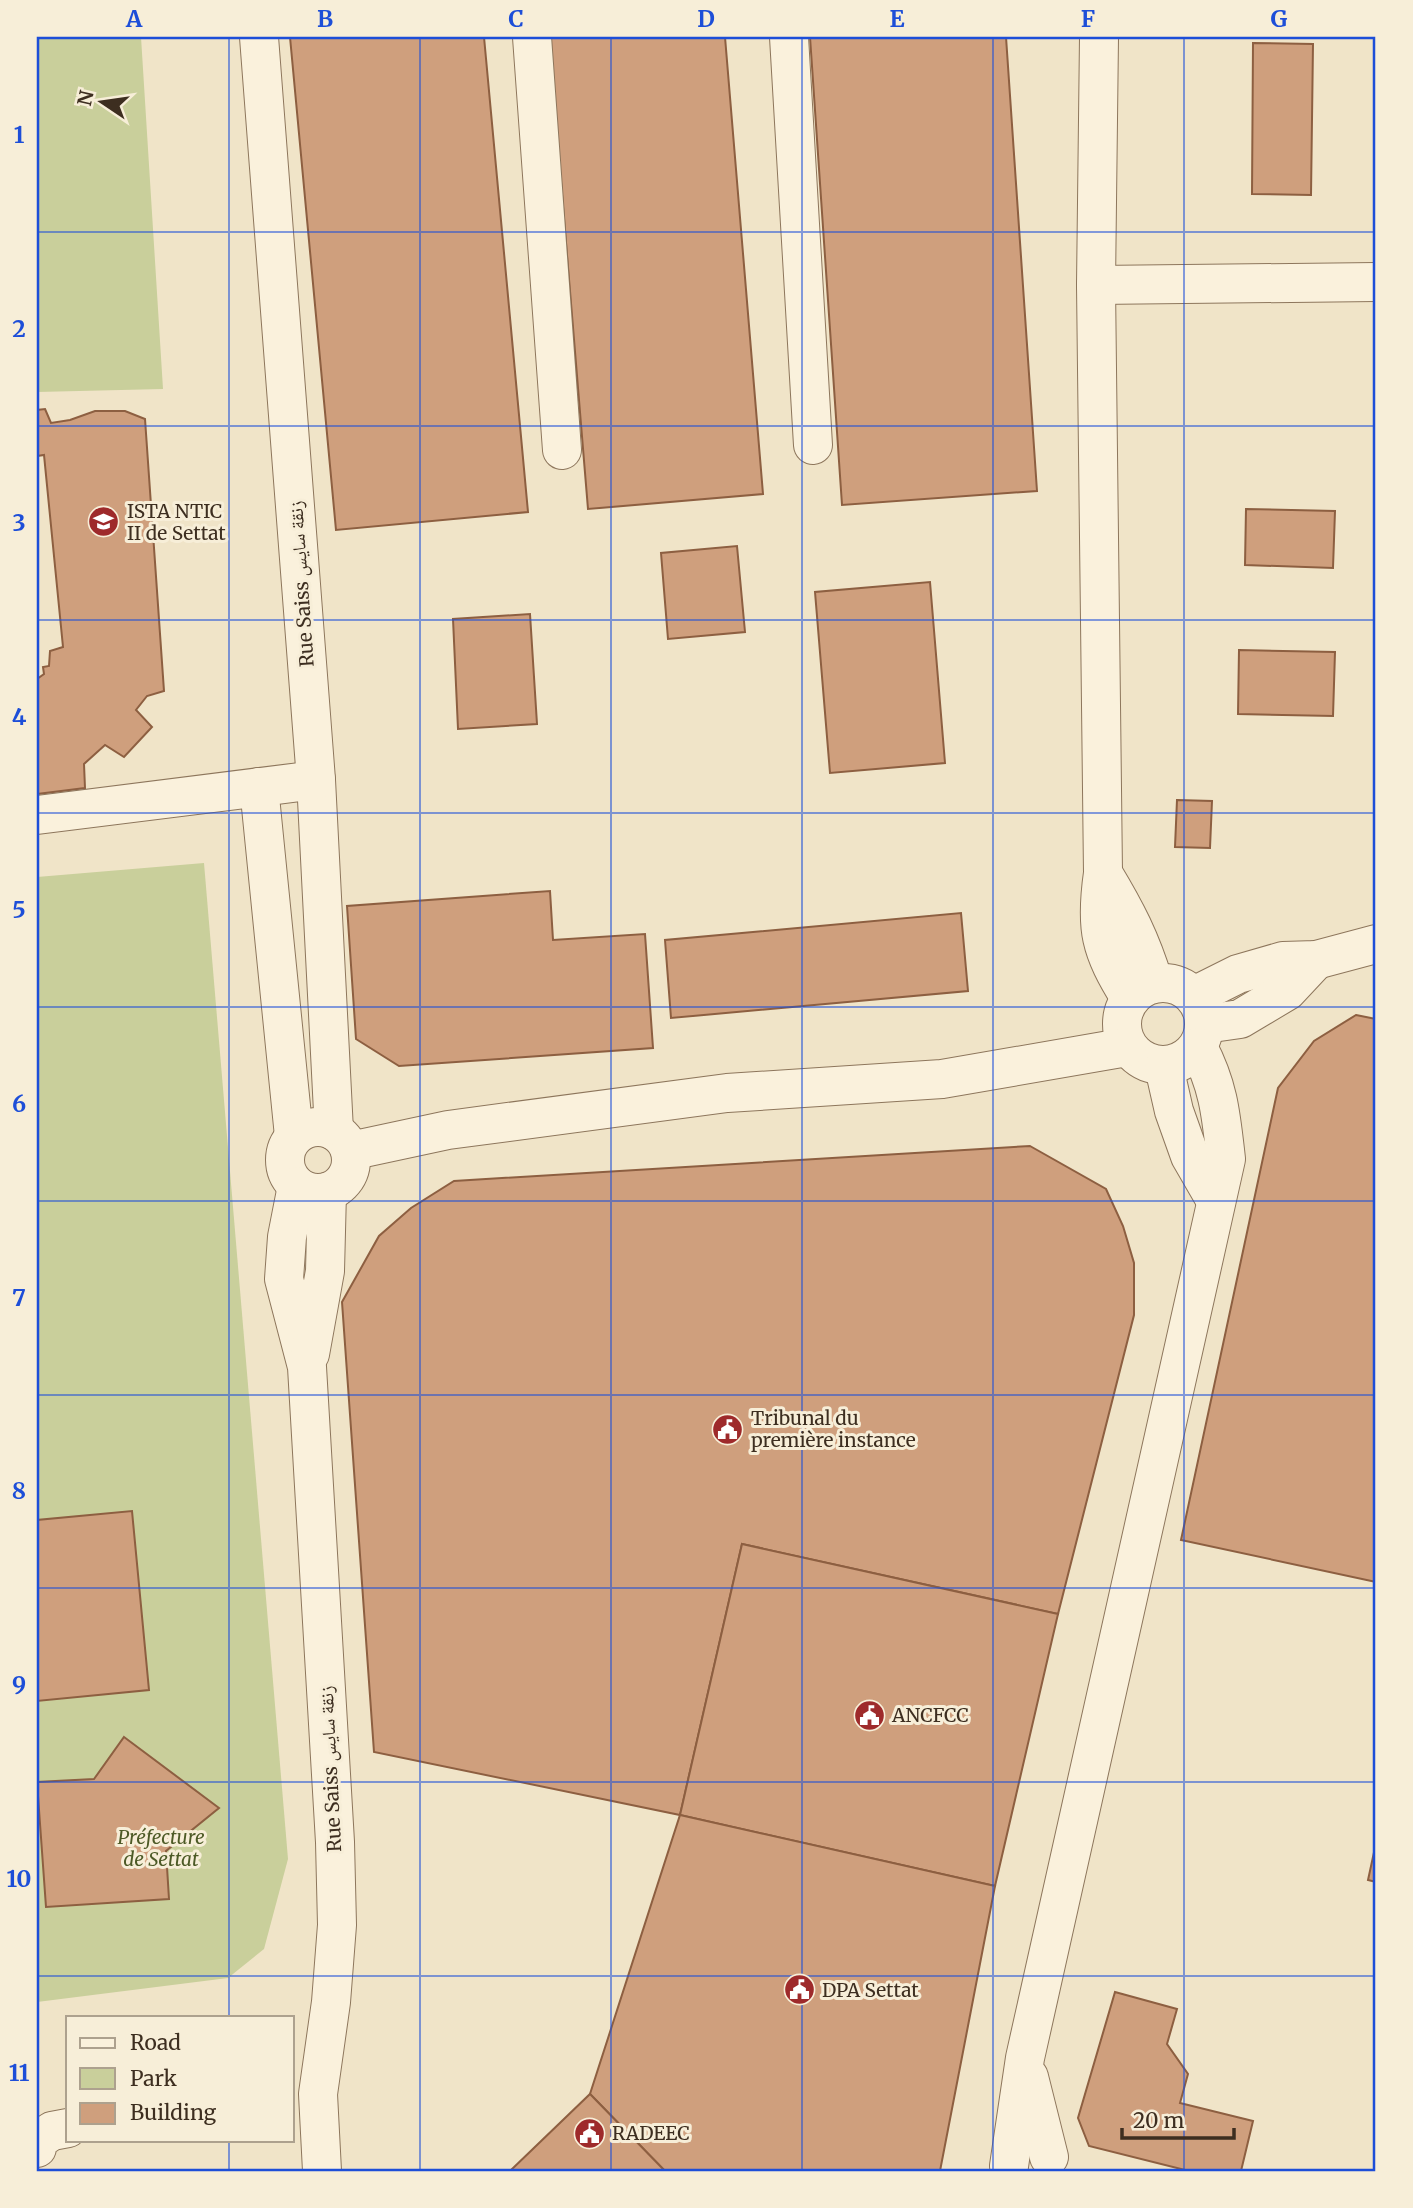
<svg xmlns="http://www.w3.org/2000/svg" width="1413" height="2208" viewBox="0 0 1413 2208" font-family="Merriweather,'Noto Naskh Arabic',serif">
  <rect width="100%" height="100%" fill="#f0e4c8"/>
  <g fill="#c9cf9b">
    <polygon points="37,37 141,37 163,389 37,392"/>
    <polygon points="204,863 288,1859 264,1949 228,1978 37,2002 37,877"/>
  </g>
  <g fill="#cf9f7d" stroke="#8d5f41" stroke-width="2">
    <polygon points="290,37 484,37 528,512 336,530"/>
    <polygon points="549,37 725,37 763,494 588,509"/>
    <polygon points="810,37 1006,37 1037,491 842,505"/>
    <polygon points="1253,43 1313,44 1311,195 1252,194"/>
    <polygon points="45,409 51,423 70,420 95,411 125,411 145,419 164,691 147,696 136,710 152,727 124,757 105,745 84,764 85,788 37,794 37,679 44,674 43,667 49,666 50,651 63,647 44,455 37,456 37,410"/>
    <polygon points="1246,509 1335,511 1333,568 1245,565"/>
    <polygon points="737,546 745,632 668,639 661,553"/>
    <polygon points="930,582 945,763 830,773 815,592"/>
    <polygon points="530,614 537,724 458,729 453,619"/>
    <polygon points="1239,650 1335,652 1333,716 1238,714"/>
    <polygon points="1177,800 1212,801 1210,848 1175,847"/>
    <polygon points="550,891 553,940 645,934 653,1048 399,1066 356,1039 347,906"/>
    <polygon points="961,913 968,991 671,1018 665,940"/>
    <polygon points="1356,1015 1376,1019 1376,1582 1181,1540 1278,1088 1314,1041"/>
    <polygon points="1030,1146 1106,1189 1123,1226 1134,1263 1134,1315 1058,1614 742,1544 680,1815 374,1752 342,1302 379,1236 411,1208 454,1181"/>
    <polygon points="132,1511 149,1690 37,1701 37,1520"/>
    <polygon points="742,1544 1058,1614 995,1886 680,1815"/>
    <polygon points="124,1737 219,1808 166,1851 169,1899 46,1907 37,1782 94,1779"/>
    <polygon points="680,1815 995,1886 940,2171 665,2171 590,2094"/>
    <polygon points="1376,1843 1376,1882 1368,1880"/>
    <polygon points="1115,1992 1177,2009 1167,2044 1188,2074 1180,2103 1253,2121 1241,2171 1189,2171 1089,2146 1078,2118"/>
    <polygon points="590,2094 665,2171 510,2171"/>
  </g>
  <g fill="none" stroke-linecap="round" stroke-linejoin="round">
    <defs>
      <g id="minor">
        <polyline points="259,37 316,780 334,1131"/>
        <polyline points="532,37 562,450"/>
        <polyline points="789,37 813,445"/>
        <path d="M1099 37 1096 285 1103 873C1095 929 1100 950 1130 998"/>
        <polyline points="1096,285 1376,282"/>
        <polyline points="259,787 294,1136"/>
        <polyline points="37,815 316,780"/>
        <path d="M1103 873C1126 911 1141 940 1154 983"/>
        <circle cx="1163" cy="1024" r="41"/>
        <polyline points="1194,996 1238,974 1283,961 1316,960 1376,944"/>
        <polyline points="1205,1024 1240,1019 1287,991 1316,960"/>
        <polyline points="1164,1067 1174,1111 1190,1156 1216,1201"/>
        <circle cx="318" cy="1160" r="33"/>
        <polyline points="350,1151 448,1130 727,1093 942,1079 1127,1047"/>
        <polyline points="297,1186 287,1237 284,1279 307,1367 335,1842 337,1925 331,2002 318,2094 322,2171"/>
        <polyline points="310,1354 325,1271 327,1192"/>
        <polyline points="1029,2077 1049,2157"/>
        <polyline points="37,2148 38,2140 52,2131 68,2128"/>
        <path d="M1009 2166 1025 2058 1226 1159C1221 1115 1219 1087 1198 1047"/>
      </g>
    </defs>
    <use href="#minor" stroke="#8d765c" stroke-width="40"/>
    <use href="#minor" stroke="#faf1dc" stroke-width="38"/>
  </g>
  <path fill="none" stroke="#1d4ed8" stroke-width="2" stroke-opacity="0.55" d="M229 37V2017M420 37V2171M611 37V2171M802 37V2171M993 37V2171M1184 37V2171M37 232H1376M37 426H1376M37 620H1376M37 813H1376M37 1007H1376M37 1201H1376M37 1395H1376M37 1588H1376M37 1782H1376M37 1976H1376M229 2140V2171"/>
  <defs>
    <symbol id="university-disc" viewBox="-11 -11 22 22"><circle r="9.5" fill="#9e2a2b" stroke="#f7eed8"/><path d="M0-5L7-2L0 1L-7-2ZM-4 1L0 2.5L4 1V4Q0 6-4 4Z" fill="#fff"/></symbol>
    <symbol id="civic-disc" viewBox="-11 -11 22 22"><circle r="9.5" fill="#9e2a2b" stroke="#f7eed8"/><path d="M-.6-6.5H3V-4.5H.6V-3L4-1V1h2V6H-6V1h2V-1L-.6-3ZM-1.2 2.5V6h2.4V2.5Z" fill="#fff"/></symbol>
  </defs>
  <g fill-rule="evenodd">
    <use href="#university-disc" x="86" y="504" width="35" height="35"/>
    <use href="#civic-disc" x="710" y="1412" width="35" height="35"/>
    <use href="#civic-disc" x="852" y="1698" width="35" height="35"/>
    <use href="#civic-disc" x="782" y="1972" width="35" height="35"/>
    <use href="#civic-disc" x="572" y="2116" width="35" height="35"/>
  </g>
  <g text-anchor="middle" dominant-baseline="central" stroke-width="6" stroke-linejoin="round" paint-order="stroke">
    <g font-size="19" fill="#3d2e20" stroke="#f7eed8" text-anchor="start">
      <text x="127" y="511">ISTA NTIC<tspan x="127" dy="22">II de Settat</tspan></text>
      <text x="751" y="1418">Tribunal du<tspan x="751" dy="22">première instance</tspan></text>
      <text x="892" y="1715">ANCFCC</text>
      <text x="822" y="1990">DPA Settat</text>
      <text x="612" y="2133">RADEEC</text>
    </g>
    <g font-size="19" fill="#3d2e20" stroke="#f7eed8">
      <text transform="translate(301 584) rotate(-94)">Rue Saiss زنقة سايس</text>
      <text transform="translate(330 1769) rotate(-93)">Rue Saiss زنقة سايس</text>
    </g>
    <g font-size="19" font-style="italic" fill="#4d5a26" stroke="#f7eed8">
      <text x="161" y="1837">Préfecture<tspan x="161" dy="22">de Settat</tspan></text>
    </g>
  </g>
  <rect width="1413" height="2208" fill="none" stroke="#f7eed8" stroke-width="77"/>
  <rect x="66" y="2016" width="228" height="126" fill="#f7eed8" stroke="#ada18e" stroke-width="2"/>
  <rect x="80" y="2038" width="35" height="10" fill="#faf1dc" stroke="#ada18e" stroke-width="2"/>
  <text x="130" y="2050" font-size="21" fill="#3d2e20">Road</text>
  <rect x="80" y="2068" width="35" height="21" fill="#c9cf9b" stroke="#ada18e" stroke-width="2"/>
  <text x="130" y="2086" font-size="21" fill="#3d2e20">Park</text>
  <rect x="80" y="2103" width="35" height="21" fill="#cf9f7d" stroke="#ada18e" stroke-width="2"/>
  <text x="130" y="2120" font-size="21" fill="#3d2e20">Building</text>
  <g transform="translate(102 102) rotate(283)" stroke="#f7eed8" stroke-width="5" paint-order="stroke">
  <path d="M0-5L12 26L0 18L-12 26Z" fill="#3d2e20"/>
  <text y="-10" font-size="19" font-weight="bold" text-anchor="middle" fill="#3d2e20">N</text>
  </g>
  <path d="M1122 2128v10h112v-10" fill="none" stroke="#3d2e20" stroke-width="3.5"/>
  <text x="1133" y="2128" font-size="21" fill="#3d2e20" stroke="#f7eed8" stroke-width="5" paint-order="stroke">20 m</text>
  <rect x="38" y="38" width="1336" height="2132" fill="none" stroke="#1d4ed8" stroke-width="2.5"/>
  <g font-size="23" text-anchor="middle" font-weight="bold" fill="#1d4ed8">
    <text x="134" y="27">A</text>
    <text x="325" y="27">B</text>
    <text x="516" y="27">C</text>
    <text x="706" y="27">D</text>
    <text x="897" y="27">E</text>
    <text x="1088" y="27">F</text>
    <text x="1279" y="27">G</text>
    <text x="19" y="143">1</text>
    <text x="19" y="337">2</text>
    <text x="19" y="531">3</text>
    <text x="19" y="725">4</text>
    <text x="19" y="918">5</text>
    <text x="19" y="1112">6</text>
    <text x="19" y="1306">7</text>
    <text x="19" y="1499">8</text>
    <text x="19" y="1693">9</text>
    <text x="19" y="1887">10</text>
    <text x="19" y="2081">11</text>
  </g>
</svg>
